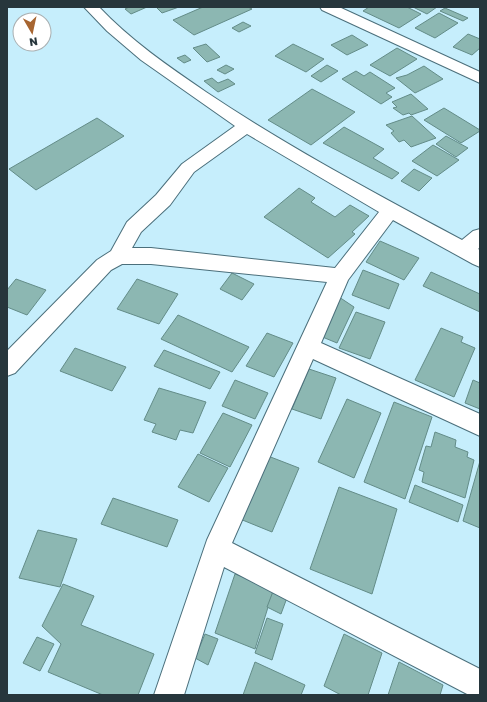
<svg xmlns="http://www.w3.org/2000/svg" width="487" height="702" viewBox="0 0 487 702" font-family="'Golos Text',sans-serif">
  <rect width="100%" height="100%" fill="#c6eefc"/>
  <g fill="#8cb7b2" stroke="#638c88">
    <polygon points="129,7 147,7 131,14 125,9"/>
    <polygon points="156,7 179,7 162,13"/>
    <polygon points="203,7 248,7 252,9 194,35 173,20"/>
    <polygon points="369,7 407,7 421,14 399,28 363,11"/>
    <polygon points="413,7 437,7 427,14"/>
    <polygon points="445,8 468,18 463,21 440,11"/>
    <polygon points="439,13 458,23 435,38 415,28"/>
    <polygon points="243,22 251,26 239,32 232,28"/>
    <polygon points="468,34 480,39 480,48 472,55 453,47"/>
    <polygon points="352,35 368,45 347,55 331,45"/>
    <polygon points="206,44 220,57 207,62 193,48"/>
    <polygon points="293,44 324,59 306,72 275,56"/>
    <polygon points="397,48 417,59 390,76 370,65"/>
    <polygon points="185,55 191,60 184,63 177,58"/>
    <polygon points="226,65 234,69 225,74 217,70"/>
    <polygon points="327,65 338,71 321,82 311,76"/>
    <polygon points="424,66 443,79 415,93 396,78 407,75"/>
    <polygon points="356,71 364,76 370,72 395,88 386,93 392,97 381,104 342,79"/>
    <polygon points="212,78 218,83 228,79 235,84 218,92 204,81"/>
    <polygon points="312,89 355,112 311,145 268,120"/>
    <polygon points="411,94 428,109 411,115 409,113 403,115 393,108 397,107 392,102"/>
    <polygon points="444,108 480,130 480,131 461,143 424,120"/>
    <polygon points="412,116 436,138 411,147 404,140 399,142 391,133 394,131 386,125"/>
    <polygon points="97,118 124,136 36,190 9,169"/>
    <polygon points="344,127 384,149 373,158 399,173 392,179 323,143"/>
    <polygon points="446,136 468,148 456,157 436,144"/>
    <polygon points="433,145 459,160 437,176 412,161"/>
    <polygon points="414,169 432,178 419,191 401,181"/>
    <polygon points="299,188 315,198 311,202 335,217 350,205 369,216 352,232 355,234 328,258 264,217"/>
    <polygon points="380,241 419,258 404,280 366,262"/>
    <polygon points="363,270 399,284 389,309 352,295"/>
    <polygon points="431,272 480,294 480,312 423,286"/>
    <polygon points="232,273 254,284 242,300 220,289"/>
    <polygon points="16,279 46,290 27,315 7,307 7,290"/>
    <polygon points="137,279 178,294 159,324 117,309"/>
    <polygon points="339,297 354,307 337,343 320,336"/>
    <polygon points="356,312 385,322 370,359 339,348"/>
    <polygon points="178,315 249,347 232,372 161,339"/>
    <polygon points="441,328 463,337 461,342 475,348 454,397 415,380"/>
    <polygon points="267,333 293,343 274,377 246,366"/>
    <polygon points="75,348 126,367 112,391 60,371"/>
    <polygon points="164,350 220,372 210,389 154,366"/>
    <polygon points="309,369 336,378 321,419 292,409"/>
    <polygon points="235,380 268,393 255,419 222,406"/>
    <polygon points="473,380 480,383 480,409 465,403"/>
    <polygon points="159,388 206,402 193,433 180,430 176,440 152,432 156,424 144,420"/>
    <polygon points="347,399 381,413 354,478 318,462"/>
    <polygon points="394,402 432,417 405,499 364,482"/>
    <polygon points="223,413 252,425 230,467 200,453"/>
    <polygon points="435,432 456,440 455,447 468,452 467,457 474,460 465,498 422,482 424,472 419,470 426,446 431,447"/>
    <polygon points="198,454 228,468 209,502 178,487"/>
    <polygon points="268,456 299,468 272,532 240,519"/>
    <polygon points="480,461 480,528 463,521"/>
    <polygon points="415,485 463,505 458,522 409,502"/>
    <polygon points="339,487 397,509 372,594 310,569"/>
    <polygon points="113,498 178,520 167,547 101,524"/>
    <polygon points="38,530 77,539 60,587 19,578"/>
    <polygon points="235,574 274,588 255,649 215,633"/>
    <polygon points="63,584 94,596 81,625 154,654 138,695 103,695 48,672 61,644 42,626"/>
    <polygon points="274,589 288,595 281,614 267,607"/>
    <polygon points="267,618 283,624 272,660 255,653"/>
    <polygon points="205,634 218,639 208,665 195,658"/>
    <polygon points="344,634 382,653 368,695 341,695 324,686"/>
    <polygon points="37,637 54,644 40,671 23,663"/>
    <polygon points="255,662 305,685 301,695 243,695"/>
    <polygon points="399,662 443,685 440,695 388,695"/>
  </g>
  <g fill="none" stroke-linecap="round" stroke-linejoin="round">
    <defs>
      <g id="minor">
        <path d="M84 7H99C130 40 168 66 206 92 288 147 375 193 462 240L473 231 480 229V247L478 249 480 250V267L473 264 393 220 348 280 321 343 480 414V436L313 359 232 543 480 669V695H469L224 567 184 695H154L207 540 327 282 151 264H122L111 270 15 373 7 376V351L97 260 111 251 127 222 156 195 182 164 235 126 141 60 107 31ZM247 134 379 212 335 268 151 248H132L141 232 170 205 194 172Z"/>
        <polygon points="320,7 339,7 480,72 480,83 322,10"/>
      </g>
    </defs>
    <use href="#minor" stroke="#4b6f7b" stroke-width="2"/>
    <use href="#minor" fill="#fff" fill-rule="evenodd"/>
  </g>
  <rect width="487" height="702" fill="none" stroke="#27363c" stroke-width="16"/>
  <g transform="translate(32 32) rotate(171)"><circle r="19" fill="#ffffff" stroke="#a9afb1"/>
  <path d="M0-3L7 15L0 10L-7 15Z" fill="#a76531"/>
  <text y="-6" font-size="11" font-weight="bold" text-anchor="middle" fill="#27363c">N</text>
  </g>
</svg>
